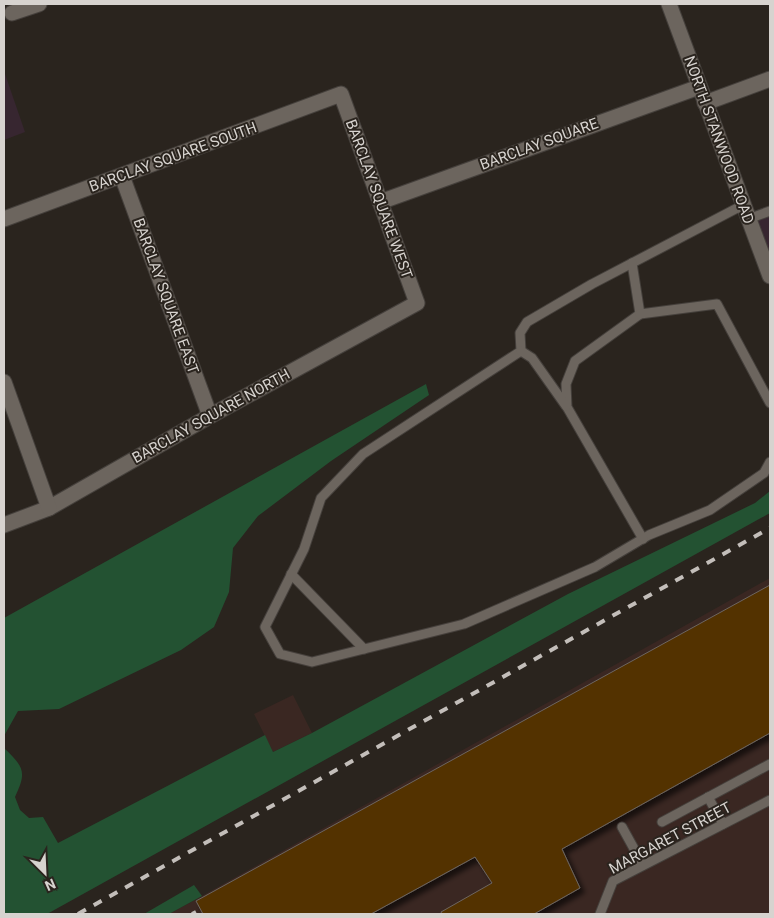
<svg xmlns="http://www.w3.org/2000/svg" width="774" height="918" viewBox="0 0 774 918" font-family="Roboto,sans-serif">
  <defs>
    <filter id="shadow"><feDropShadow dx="4.5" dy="4.5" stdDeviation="2.5" flood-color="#0009"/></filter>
  </defs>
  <rect width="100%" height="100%" fill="#2a241e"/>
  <g fill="#372630">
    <polygon points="4,71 25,132 4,140"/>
    <polygon points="770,207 770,281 745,216"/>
  </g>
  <g fill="#3a2722">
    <polygon points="770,578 770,914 169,914 202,896"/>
    <polygon points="293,695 312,733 273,752 254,714"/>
  </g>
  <g fill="#235232">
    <polygon points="426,384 429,395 331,461 258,516 233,548 229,592 214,627 181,650 59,709 18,711 4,736 4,618"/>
    <path d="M770 491V513L47 914H4V748C24 767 27 772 15 797L20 810 29 818 43 817 58 843 265 735 273 752 312 733 568 594 755 503Z"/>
    <polygon points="194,885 202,896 169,914 144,914"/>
  </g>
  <polygon fill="#533003" stroke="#6d665f" filter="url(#shadow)" points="770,585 770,733 562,849 580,888 534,914 442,914 441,912 492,883 475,857 371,914 203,914 196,901"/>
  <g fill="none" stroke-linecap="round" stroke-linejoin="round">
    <defs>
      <g id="lane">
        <polyline points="743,205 592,284 527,322 520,333 521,351 363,454 321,498 304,549 265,627 280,654 312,662 464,624 595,567 649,535 710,510 764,473 770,462"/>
        <polyline points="748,219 770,211"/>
        <polyline points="632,263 640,314 575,361 566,384 567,407 643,539"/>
        <polyline points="640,314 717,304 770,403"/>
        <polyline points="521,351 532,358 566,406"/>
        <polyline points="291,574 364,649"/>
        <polyline points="708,797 723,824"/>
        <polyline points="662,822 770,764"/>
        <polyline points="622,827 643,865"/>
        <polyline points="600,914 613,881 770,800"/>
      </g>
      <g id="street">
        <polyline points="669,4 770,276"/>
        <polyline points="12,13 39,4"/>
        <polyline points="705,103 770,79"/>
        <polyline points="122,176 210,416"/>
        <polyline points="380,202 699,87"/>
        <polyline points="4,219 341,94 417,303 210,416 49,508 4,525"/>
        <polyline points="4,382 49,508"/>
      </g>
    </defs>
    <use href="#lane" stroke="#45403c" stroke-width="11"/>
    <use href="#street" stroke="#45403c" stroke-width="17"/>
    <use href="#lane" stroke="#6c655e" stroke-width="9"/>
    <use href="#street" stroke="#6c655e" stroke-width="15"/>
    <g stroke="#c3beba" stroke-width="4" stroke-dasharray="9 9" stroke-linecap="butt">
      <polyline points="78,914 770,528"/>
      <polyline points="192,914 196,912"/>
    </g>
  </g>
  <g text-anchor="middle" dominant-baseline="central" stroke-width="4" stroke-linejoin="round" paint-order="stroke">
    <g font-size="15" fill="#d7d3cf" stroke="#2a241e">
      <text transform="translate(719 140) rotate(70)">NORTH STANWOOD ROAD</text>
      <text transform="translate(539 144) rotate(-20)">BARCLAY SQUARE</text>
      <text transform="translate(173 157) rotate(-20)">BARCLAY SQUARE SOUTH</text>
      <text transform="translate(379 199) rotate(70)">BARCLAY SQUARE WEST</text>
      <text transform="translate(166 296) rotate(70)">BARCLAY SQUARE EAST</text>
      <text transform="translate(211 416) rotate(-29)">BARCLAY SQUARE NORTH</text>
      <text transform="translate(670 838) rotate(-28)">MARGARET STREET</text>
    </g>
  </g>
  <rect width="774" height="918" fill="none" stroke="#d7d3cf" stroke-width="10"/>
  <g transform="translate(45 873) rotate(156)" stroke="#2a241e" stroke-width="4" paint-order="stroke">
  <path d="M0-4L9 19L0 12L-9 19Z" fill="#d7d3cf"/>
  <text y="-8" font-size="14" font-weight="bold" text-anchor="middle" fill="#d7d3cf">N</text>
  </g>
</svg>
